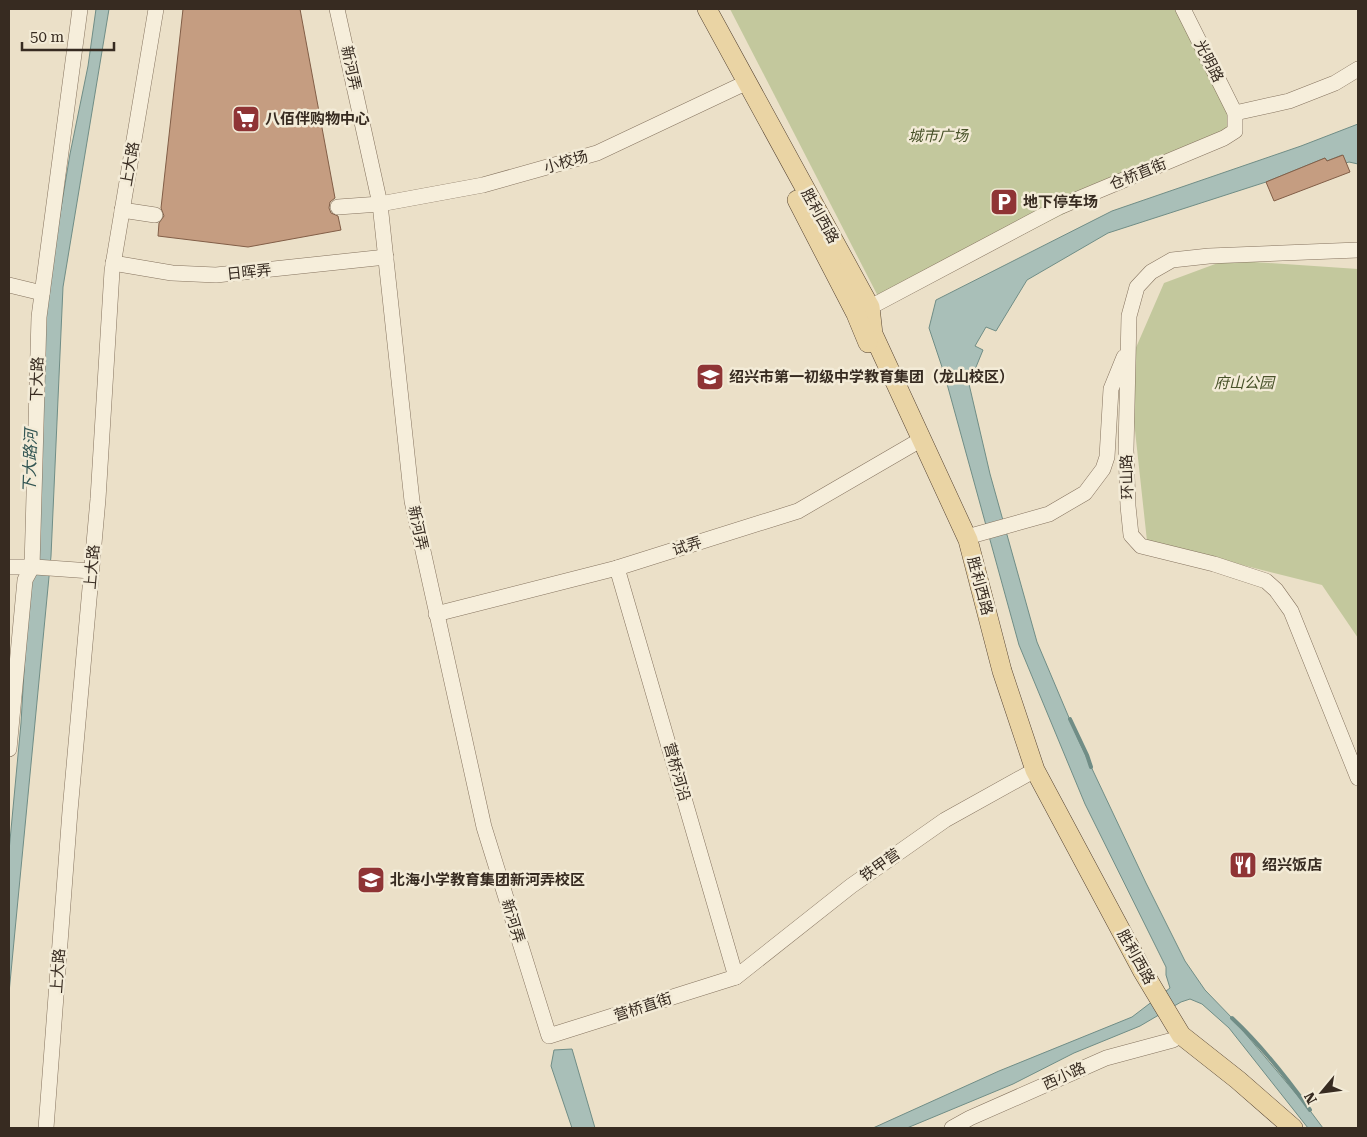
<svg xmlns="http://www.w3.org/2000/svg" width="1367" height="1137" viewBox="0 0 1367 1137" font-family="'Roboto Serif','Noto Sans SC',serif">
  <rect width="100%" height="100%" fill="#ebe0c8"/>
  <g fill="#c3c89d">
    <polygon points="730,9 1175,9 1235,127 883,306"/>
    <polygon points="1226,260 1358,269 1358,638 1322,585 1147,541 1128,366 1164,283"/>
  </g>
  <g fill="#a9bfb8" stroke="#708d86">
    <polygon points="96,9 109,9 63,287 51,556 9,993 9,851 21,723 41,379 49,281 70,154 88,66"/>
    <polygon points="1358,124 1358,164 1349,162 1346,163 1342,155 1327,161 1325,158 1266,182 1108,233 1027,280 996,331 986,327 975,346 983,350 969,384 990,474 1037,642 1078,739 1146,883 1185,961 1205,990 1234,1020 1308,1108 1323,1128 1308,1128 1229,1028 1202,1004 1190,999 1181,1002 1140,1026 1074,1053 1013,1084 907,1128 873,1128 999,1071 1132,1017 1170,988 1166,975 1166,967 1085,804 1019,645 944,373 929,328 936,300 1112,211 1301,146"/>
    <polygon points="572,1049 595,1128 572,1128 551,1066 554,1050"/>
  </g>
  <g fill="none" stroke-linecap="round" stroke-linejoin="round">
    <g stroke="#708d86" stroke-width="4">
      <polyline points="1070,719 1087,755 1091,767"/>
      <path d="M1232 1018C1261 1045 1287 1078 1310 1110"/>
    </g>
  </g>
  <g fill="#c59d81" stroke="#825e47">
    <polygon points="183,9 300,9 335,198 330,202 329,208 331,213 338,216 341,230 248,247 158,236 159,223 164,216 161,208"/>
    <polygon points="1343,155 1350,172 1274,201 1266,182 1325,158 1327,161"/>
  </g>
  <g fill="none" stroke-linecap="round" stroke-linejoin="round">
    <defs>
      <g id="minor">
        <polyline points="337,9 380,204 412,501 484,827 549,1036 736,977 851,886 945,820 1035,770"/>
        <polyline points="1235,113 1289,101 1335,83 1358,69"/>
        <polyline points="338,207 380,204 483,185 597,153 739,86"/>
        <polyline points="122,210 155,215"/>
        <polyline points="1358,250 1209,256 1172,260 1151,272 1137,287 1129,316 1126,450 1128,506 1131,535 1141,546 1214,564 1266,581 1276,590 1291,611 1358,778"/>
        <polyline points="113,263 172,273 216,275 386,257"/>
        <polyline points="9,285 42,293"/>
        <polyline points="861,312 1059,207 1224,138 1235,131 1235,113 1183,9"/>
        <polyline points="967,537 1049,514 1085,493 1103,469 1107,457 1111,389 1124,357"/>
        <polyline points="9,567 35,567 91,571"/>
        <polyline points="617,568 736,977"/>
        <polyline points="436,614 617,568 798,511 922,439"/>
        <polyline points="9,749 25,580 32,567 39,317 80,9"/>
        <polyline points="46,1128 70,811 98,499 112,271 156,9"/>
        <polyline points="952,1128 970,1118 1106,1058 1173,1040 1181,1035"/>
      </g>
      <g id="major">
        <polyline points="707,9 870,307 873,334 968,540 1002,671 1035,770 1142,970 1181,1035 1238,1080 1293,1128"/>
        <polyline points="797,200 856,314 868,343"/>
      </g>
    </defs>
    <use href="#minor" stroke="#85735f" stroke-width="16"/>
    <use href="#major" stroke="#544232" stroke-width="20"/>
    <use href="#minor" stroke="#f6eedb" stroke-width="15"/>
    <use href="#major" stroke="#ead4a4" stroke-width="19"/>
  </g>
  <defs>
    <symbol id="supermarket-square" viewBox="-11 -11 22 22"><rect x="-9" y="-9" width="18" height="18" rx="4" fill="#8f3435" stroke="#f3ebd7"/><path d="M-6-5.5h2.5l.6 2H6L4.5 2H-2.5L-4.4-4H-6ZM-1.5 3.2a1.3 1.3 0 1 0 .1 0ZM3 3.2a1.3 1.3 0 1 0 .1 0Z" fill="#fff"/></symbol>
    <symbol id="parking-square" viewBox="-11 -11 22 22"><rect x="-9" y="-9" width="18" height="18" rx="4" fill="#8f3435" stroke="#f3ebd7"/><path d="M-3.5-5.5H1a3.5 3.5 0 0 1 0 7H-1V5.5H-3.5ZM-1-3.4V-.6H.8a1.4 1.4 0 0 0 0-2.8Z" fill="#fff"/></symbol>
    <symbol id="school-square" viewBox="-11 -11 22 22"><rect x="-9" y="-9" width="18" height="18" rx="4" fill="#8f3435" stroke="#f3ebd7"/><path d="M0-5L7-2L0 1L-7-2ZM-4 1L0 2.5L4 1V4Q0 6-4 4Z" fill="#fff"/></symbol>
    <symbol id="restaurant-square" viewBox="-11 -11 22 22"><rect x="-9" y="-9" width="18" height="18" rx="4" fill="#8f3435" stroke="#f3ebd7"/><path d="M-5-6h1v4h1v-4h1v4h1v-4h1v5L-1.5 .5V6h-2V.5L-5-1ZM5-6V6H3V1.5H1.5Q1.5-4 5-6Z" fill="#fff"/></symbol>
  </defs>
  <g fill-rule="evenodd">
    <use href="#supermarket-square" x="230" y="103" width="32" height="32"/>
    <use href="#parking-square" x="988" y="186" width="32" height="32"/>
    <use href="#school-square" x="694" y="361" width="32" height="32"/>
    <use href="#restaurant-square" x="1227" y="849" width="32" height="32"/>
    <use href="#school-square" x="355" y="864" width="32" height="32"/>
  </g>
  <g text-anchor="middle" dominant-baseline="central" stroke-width="5" stroke-linejoin="round" paint-order="stroke">
    <g font-size="15" fill="#372b21" stroke="#f3ebd7">
      <text transform="translate(1209 61) rotate(63)">光明路</text>
      <text transform="translate(351 68) rotate(78)">新河弄</text>
      <text transform="translate(566 162) rotate(-16)">小校场</text>
      <text transform="translate(130 164) rotate(-80)">上大路</text>
      <text transform="translate(1138 174) rotate(-22)">仓桥直街</text>
      <text transform="translate(820 216) rotate(61)">胜利西路</text>
      <text transform="translate(249 272) rotate(-6)">日晖弄</text>
      <text transform="translate(37 379) rotate(-88)">下大路</text>
      <text transform="translate(1127 477) rotate(-92)">环山路</text>
      <text transform="translate(418 528) rotate(78)">新河弄</text>
      <text transform="translate(687 546) rotate(-17)">试弄</text>
      <text transform="translate(92 567) rotate(-85)">上大路</text>
      <text transform="translate(980 586) rotate(75)">胜利西路</text>
      <text transform="translate(677 772) rotate(74)">营桥河沿</text>
      <text transform="translate(880 865) rotate(-35)">铁甲营</text>
      <text transform="translate(513 921) rotate(73)">新河弄</text>
      <text transform="translate(1136 957) rotate(61)">胜利西路</text>
      <text transform="translate(58 971) rotate(-86)">上大路</text>
      <text transform="translate(643 1007) rotate(-18)">营桥直街</text>
      <text transform="translate(1064 1076) rotate(-24)">西小路</text>
    </g>
    <g font-size="15" font-weight="bold" fill="#372b21" stroke="#f3ebd7" text-anchor="start">
      <text x="265" y="119">八佰伴购物中心</text>
      <text x="1023" y="202">地下停车场</text>
      <text x="729" y="377">绍兴市第一初级中学教育集团（龙山校区）</text>
      <text x="1262" y="865">绍兴饭店</text>
      <text x="390" y="880">北海小学教育集团新河弄校区</text>
    </g>
    <g font-size="15" font-style="italic" fill="#485229" stroke="#f3ebd7">
      <text x="938" y="136">城市广场</text>
      <text x="1244" y="383">府山公园</text>
    </g>
    <g font-size="16" font-style="italic" fill="#325553" stroke="#f3ebd7">
      <text transform="translate(30 461) rotate(-88)">下大路河</text>
    </g>
  </g>
  <rect width="1367" height="1137" fill="none" stroke="#372b21" stroke-width="20"/>
  <g transform="translate(1322 1092) rotate(241)" stroke="#f3ebd7" stroke-width="4" paint-order="stroke">
  <path d="M0-4L9 19L0 12L-9 19Z" fill="#372b21"/>
  <text y="-8" font-size="14" font-weight="bold" text-anchor="middle" fill="#372b21">N</text>
  </g>
  <path d="M22 42v8h92v-8" fill="none" stroke="#372b21" stroke-width="2.5"/>
  <text x="30" y="42" font-size="15" fill="#372b21" stroke="#f3ebd7" stroke-width="4" paint-order="stroke">50 m</text>
</svg>
